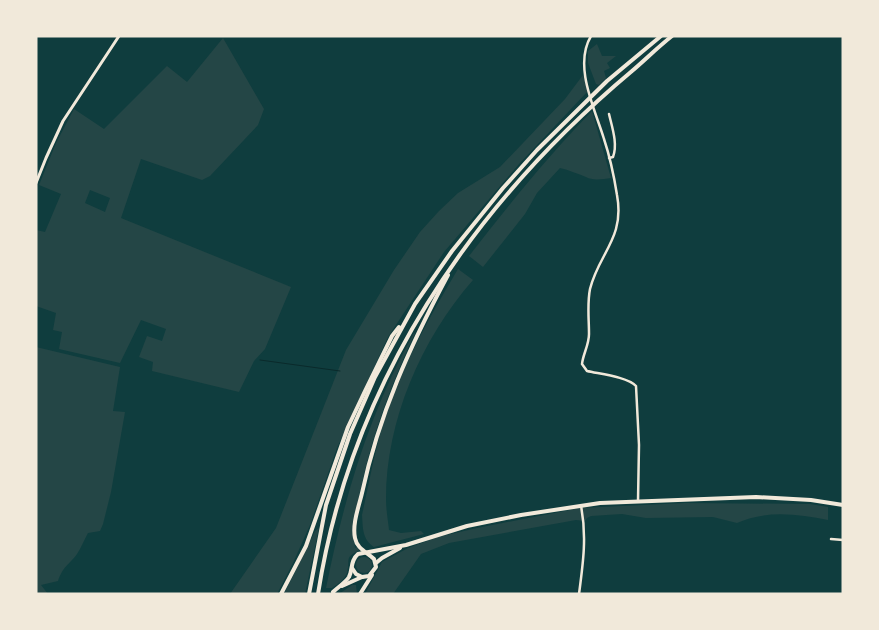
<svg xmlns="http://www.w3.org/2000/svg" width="879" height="630" viewBox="0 0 879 630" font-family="'Sofia Sans Condensed',sans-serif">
  <rect width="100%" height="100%" fill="#0f3d3e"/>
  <g fill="#244646" fill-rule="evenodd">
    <path d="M223 38 264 109 258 125 210 176 202 180 141 159 121 218 291 287 265 349 254 361 239 392 152 371 153 362 139 357 147 336 162 341 166 329 141 320 120 363 59 349 62 332 53 330 56 313 36 306V230L45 232 61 194 39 185 56 143 74 109 104 129 167 66 187 82ZM90 190 110 198 105 212 85 203Z"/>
    <polygon points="597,44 602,56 616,56 607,63 610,68 604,71 606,78 599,85 596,84 588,63 588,51"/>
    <polygon points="583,75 588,91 519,164 444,252 388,337 337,448 310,525 293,563 277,594 230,594 276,528 346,350 394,270 420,232 439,211 458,193 500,167 565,99"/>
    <path d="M592 111 611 178C603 179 593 181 586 177 578 174 569 170 560 168L537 193 525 214 483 267 469 256C508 206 548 156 592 111Z"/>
    <path d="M458 269 473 280C421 339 386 421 386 499 386 510 388 520 389 530L401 533 421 531 424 534 374 547C362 539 363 528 362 515 369 483 375 449 385 418 402 366 430 316 458 269Z"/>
    <path d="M414 333H415C392 383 372 434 361 488 356 508 352 527 355 548L357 547 360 550C343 558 351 559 347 573 344 580 338 584 332 588H326C344 498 369 413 414 333Z"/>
    <path d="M36 347 120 367 113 411 125 412 111 492 103 524 100 531 88 533C84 540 81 548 77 554 69 565 63 566 58 581L41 585 48 594H36Z"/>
    <path d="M685 503 810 504 828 507V520C798 514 765 510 737 523L713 517 646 518 622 514 591 516 587 518 585 521 576 520 449 543 421 554 393 594H365L382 562 408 548 438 537 477 528 580 508Z"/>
    <polygon points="319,528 305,594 284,594 315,531"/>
    <circle cx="364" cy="565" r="8"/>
    <polygon points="352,585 356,585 357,594 339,594"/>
  </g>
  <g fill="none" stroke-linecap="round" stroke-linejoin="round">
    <polyline stroke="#0a2a2b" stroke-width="1" points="260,360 340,371"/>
    <g stroke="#f1e9da" stroke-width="2.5">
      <path d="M591 36C573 66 595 109 604 139 610 157 614 176 617 195 625 238 599 253 590 289 587 304 589 319 589 334 589 345 583 354 582 364L587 371C600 374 628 377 636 386L639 445 638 501"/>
      <path d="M609 158 613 157C618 144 612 127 609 114"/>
      <polyline points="831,539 843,540"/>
      <path d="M579 594C583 564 587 536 581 506"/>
    </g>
    <polyline stroke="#f1e9da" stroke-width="3" points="36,183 46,158 63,121 119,36"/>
    <g stroke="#f1e9da" stroke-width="4">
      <polyline points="376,563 382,558 400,548"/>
      <polyline points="352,568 356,574 362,577"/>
      <path d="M342 586 362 577 369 576 376 567 374 559C367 552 357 549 355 538 352 524 359 506 362 493 379 414 410 346 448 275"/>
      <path d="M333 592C338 587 345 583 349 577 353 569 350 561 358 554L406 545 467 526 521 515 600 503 756 497 811 500 843 505"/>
      <polyline points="281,594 306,546 348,427 365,391 392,336 399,327"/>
      <polyline points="309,594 326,505 350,434 375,377 415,304 452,251 503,188 537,150 607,81 661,36"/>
      <path d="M318 594C351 383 471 206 632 71 646 59 658 47 672 36"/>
      <polyline points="360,594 372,575"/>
    </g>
  </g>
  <rect width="879" height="630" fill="none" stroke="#f1e9da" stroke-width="75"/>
</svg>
